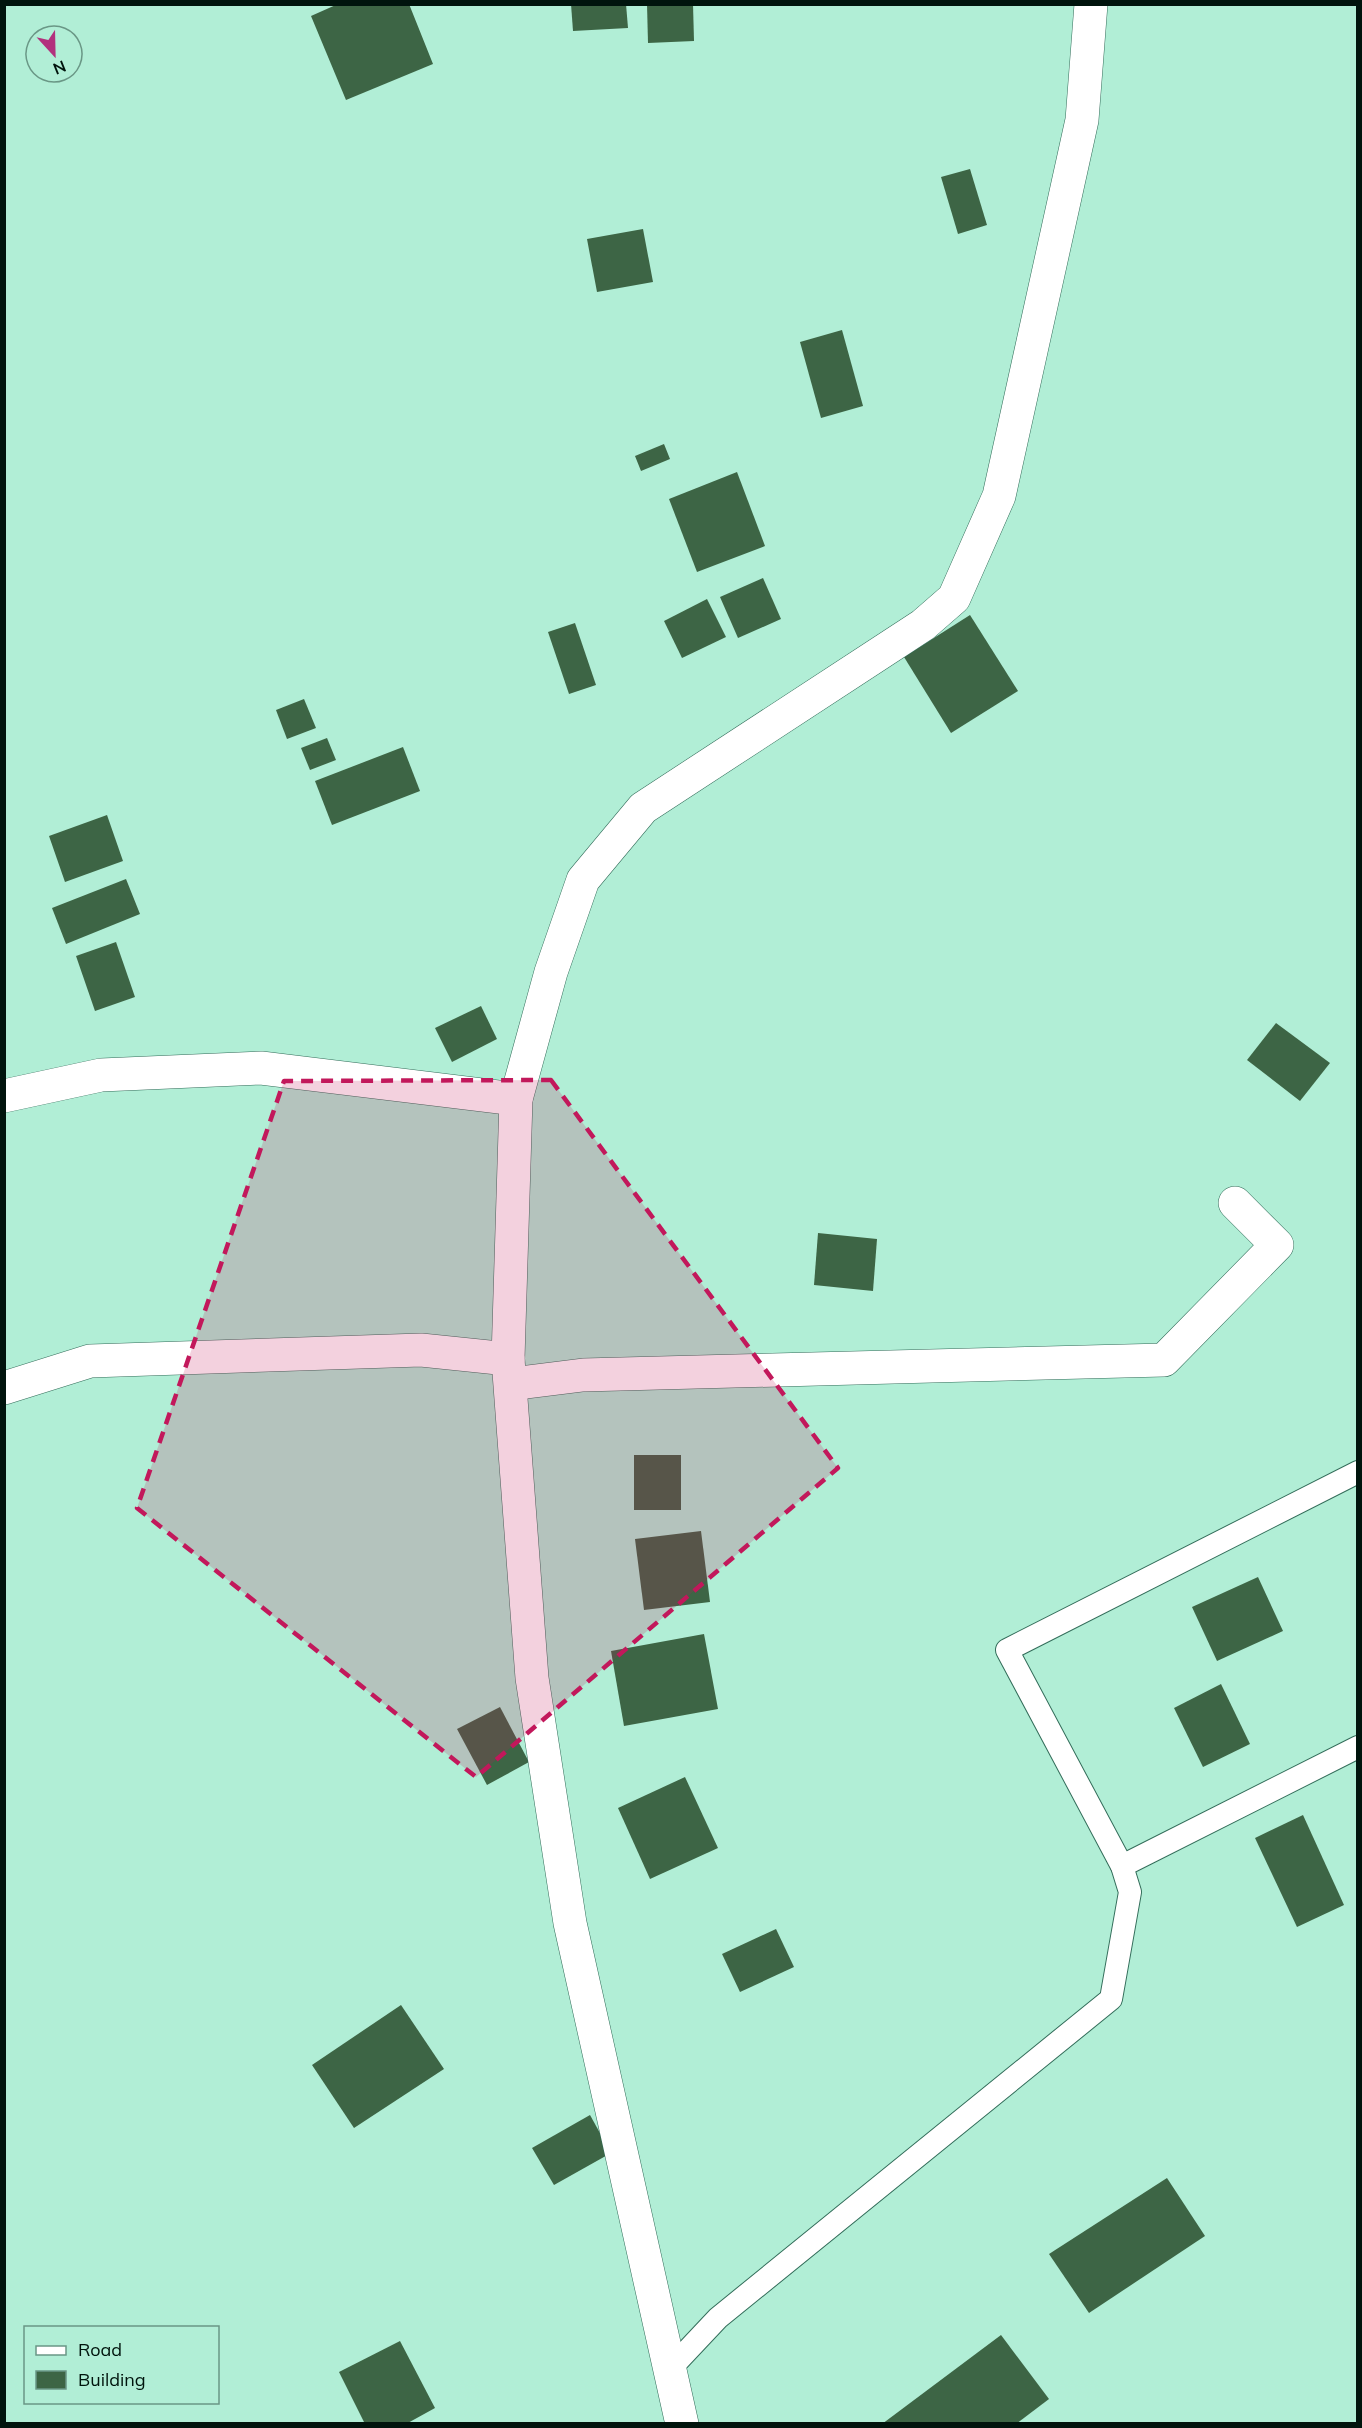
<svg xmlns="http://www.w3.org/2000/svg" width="1362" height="2428" viewBox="0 0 1362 2428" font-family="Mulish,sans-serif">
  <rect width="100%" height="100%" fill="#b1eed6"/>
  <g fill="#3d6545">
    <polygon points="338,4 409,4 433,64 346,100 311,16"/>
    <polygon points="571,4 626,4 628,28 573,31"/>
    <polygon points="647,4 693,4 694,41 648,43"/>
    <polygon points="970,169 987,225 958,234 941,177"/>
    <polygon points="643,229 653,282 597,292 587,239"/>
    <polygon points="842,330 863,406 821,418 800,342"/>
    <polygon points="664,444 670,459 641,471 635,456"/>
    <polygon points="737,472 765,546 697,572 669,499"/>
    <polygon points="763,578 781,619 738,638 720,597"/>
    <polygon points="707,599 726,637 682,658 664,621"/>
    <polygon points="970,615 1018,691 951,733 904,657"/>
    <polygon points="575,623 596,685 569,694 548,632"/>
    <polygon points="304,699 316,728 287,739 276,710"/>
    <polygon points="327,738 336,760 310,770 301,748"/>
    <polygon points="403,747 420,791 332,825 315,781"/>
    <polygon points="107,815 123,861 65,882 49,836"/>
    <polygon points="126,879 140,914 66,944 52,908"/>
    <polygon points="116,942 135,997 95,1011 76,956"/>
    <polygon points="481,1006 497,1039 452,1062 435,1028"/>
    <polygon points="1276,1023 1330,1063 1300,1101 1247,1060"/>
    <polygon points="818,1233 877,1239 873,1291 814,1285"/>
    <rect x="634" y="1455" width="47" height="55"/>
    <polygon points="701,1531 710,1602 644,1610 635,1539"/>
    <polygon points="1258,1577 1283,1631 1217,1661 1192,1607"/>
    <polygon points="704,1634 718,1709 624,1726 611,1651"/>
    <polygon points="1221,1684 1250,1744 1203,1767 1174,1708"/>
    <polygon points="500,1707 529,1762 487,1785 457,1729"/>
    <polygon points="685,1777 718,1848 650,1879 618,1808"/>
    <polygon points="1303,1815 1344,1905 1297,1927 1255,1838"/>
    <polygon points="776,1929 794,1967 740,1992 722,1954"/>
    <polygon points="401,2005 444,2069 354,2128 312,2065"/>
    <polygon points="590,2115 611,2153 554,2185 532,2148"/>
    <polygon points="1167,2178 1205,2236 1089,2313 1049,2254"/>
    <polygon points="1001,2335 1049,2399 1016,2424 882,2424"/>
    <polygon points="400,2341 435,2408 406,2424 365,2424 339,2372"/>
  </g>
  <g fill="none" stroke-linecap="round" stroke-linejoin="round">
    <defs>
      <g id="lane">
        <polyline points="1122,1866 1358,1747"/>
        <polyline points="670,2369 718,2318 1111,1999 1130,1892 1122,1866 1007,1650 1358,1472"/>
      </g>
      <g id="street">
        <polyline points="4,1096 101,1075 261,1068 516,1099"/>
        <polyline points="511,1384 583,1375 1164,1360 1277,1245 1235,1203"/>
        <polyline points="4,1388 90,1361 421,1350 508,1359"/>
        <polyline points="682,2424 570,1923 532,1678 508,1359 516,1099 551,972 583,880 643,808 923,625 954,598 999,496 1082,120 1091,4"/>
      </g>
    </defs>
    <use href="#lane" stroke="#336d5a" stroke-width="24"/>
    <use href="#street" stroke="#336d5a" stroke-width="34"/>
    <use href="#lane" stroke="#fff" stroke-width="22"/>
    <use href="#street" stroke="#fff" stroke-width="33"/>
  </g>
  <path fill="#c2185b" fill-opacity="0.2" stroke="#c2185b" stroke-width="4.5" stroke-dasharray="12 8" stroke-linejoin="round" d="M551 1080 838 1468 476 1777 137 1508 284 1081Z"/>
  <rect width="1362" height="2428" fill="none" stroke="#00140d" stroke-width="12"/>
  <rect x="24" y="2326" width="195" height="78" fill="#b1eed6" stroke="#6a9786" stroke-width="1.5"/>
  <rect x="36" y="2346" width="30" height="9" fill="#ffffff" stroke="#6a9786" stroke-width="1.5"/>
  <text x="78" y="2356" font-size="18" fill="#00140d">Road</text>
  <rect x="36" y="2371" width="30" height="18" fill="#3d6545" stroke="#6a9786" stroke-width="1.5"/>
  <text x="78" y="2386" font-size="18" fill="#00140d">Building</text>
  <g transform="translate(54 54) rotate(158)"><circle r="28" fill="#b1eed6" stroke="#6a9786" stroke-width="1.5"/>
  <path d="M0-4.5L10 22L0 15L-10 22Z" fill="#b2317d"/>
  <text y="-9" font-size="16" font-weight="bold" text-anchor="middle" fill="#00140d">N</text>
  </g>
</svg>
